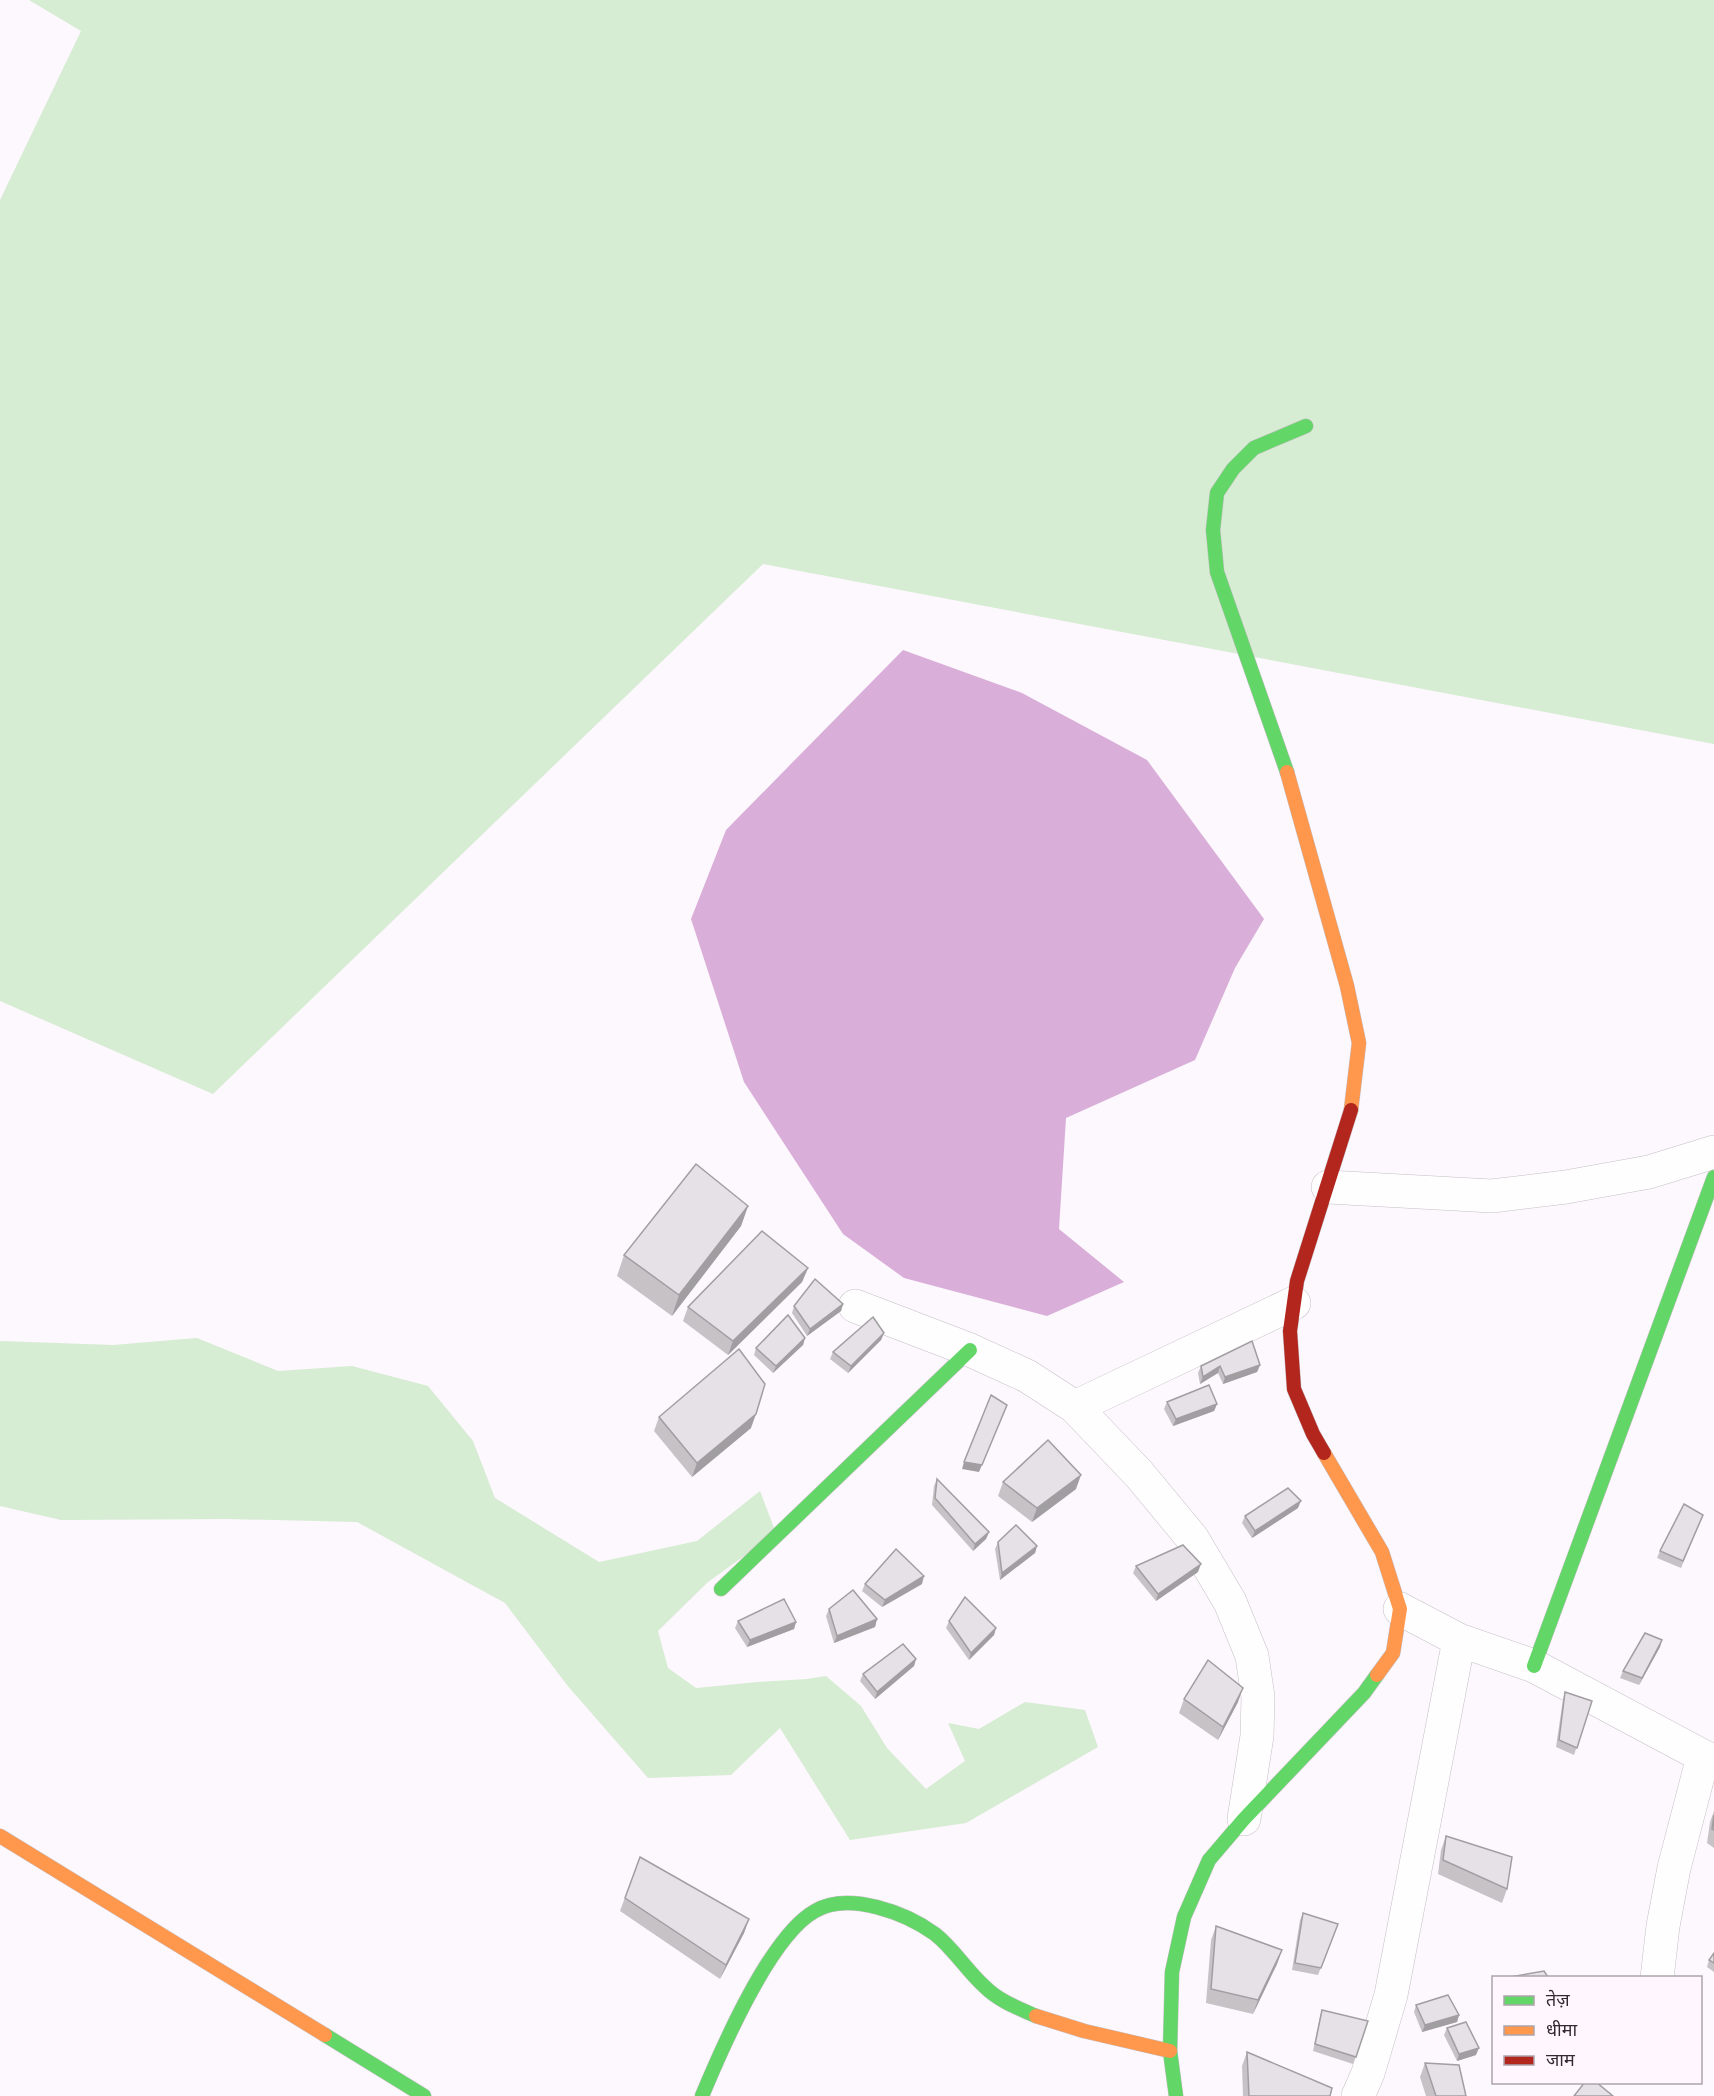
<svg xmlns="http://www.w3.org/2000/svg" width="1714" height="2096" viewBox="0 0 1714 2096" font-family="'DejaVu Sans','Noto Sans Devanagari',sans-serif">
  <rect width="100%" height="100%" fill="#fdf8fd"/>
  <g fill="#d6ecd3">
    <polygon points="29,0 1714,0 1714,744 763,564 213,1094 0,1001 0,200 81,31"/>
    <polygon points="197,1338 278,1371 352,1366 428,1386 473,1441 495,1498 599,1562 697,1541 760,1491 776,1533 708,1582 658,1631 668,1668 696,1688 758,1682 807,1679 826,1676 861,1706 887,1748 926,1789 965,1761 948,1723 979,1729 1025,1702 1085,1710 1098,1747 966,1823 850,1840 780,1728 731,1775 648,1778 567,1685 505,1603 357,1522 229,1519 61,1520 0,1506 0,1341 113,1345"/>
  </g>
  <polygon fill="#d9aed9" points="903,650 1022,693 1147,760 1264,919 1235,968 1195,1060 1066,1118 1059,1229 1124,1282 1047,1316 904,1278 843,1234 744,1082 691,919 726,830"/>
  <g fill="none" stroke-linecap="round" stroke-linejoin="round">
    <defs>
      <g id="street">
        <polyline points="1328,1187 1492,1196 1566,1187 1649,1172 1714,1152"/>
        <polyline points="855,1306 970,1350 1027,1376 1075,1407 1139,1474 1192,1538 1230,1602 1252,1656 1258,1697 1257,1736 1244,1819"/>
        <polyline points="1075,1407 1294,1303"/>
        <polyline points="1400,1609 1459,1640 1534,1666 1714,1762"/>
        <polyline points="1657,1978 1663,1926 1674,1868 1703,1757"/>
        <polyline points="1358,2096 1368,2073 1391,1995 1459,1640"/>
      </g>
      <g id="fast">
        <polyline points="1287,772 1217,572 1213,530 1217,493 1233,469 1254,448 1306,426"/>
        <polyline points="721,1589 970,1350"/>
        <polyline points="1534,1666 1714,1177"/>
        <polyline points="325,2035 424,2096"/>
        <path d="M702 2096C722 2048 770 1936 815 1911 849 1891 906 1913 935 1934 954 1949 967 1971 985 1987 999 2001 1018 2008 1036 2016"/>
        <polyline points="1176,2096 1170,2051 1172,1972 1184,1917 1209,1860 1244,1819 1364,1693 1377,1675"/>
      </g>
      <g id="slow">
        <polyline points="1287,772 1347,986 1359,1043 1351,1110"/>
        <polyline points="1324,1453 1382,1552 1400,1609 1393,1653 1377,1675"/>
        <polyline points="0,1836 325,2035"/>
        <polyline points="1036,2016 1084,2031 1170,2051"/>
      </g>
      <polyline id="jam" points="1324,1453 1313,1434 1294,1389 1290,1331 1297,1281 1351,1110"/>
    </defs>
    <use href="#street" stroke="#c5bfc5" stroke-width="34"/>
    <use href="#fast" stroke="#c5bfc5" stroke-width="15"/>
    <use href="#slow" stroke="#c5bfc5" stroke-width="15"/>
    <use href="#jam" stroke="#c5bfc5" stroke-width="15"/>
    <use href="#street" stroke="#fffeff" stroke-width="33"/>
    <use href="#fast" stroke="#63d668" stroke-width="14"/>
    <use href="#slow" stroke="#ff974d" stroke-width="14"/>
    <use href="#jam" stroke="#b3261e" stroke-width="14"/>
  </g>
  <g fill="#c6c2c6">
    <polygon points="748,1206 741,1226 672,1316 617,1276 624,1255"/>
    <polygon points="808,1268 802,1282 728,1355 683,1321 688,1307"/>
    <polygon points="843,1304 841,1311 807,1336 792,1313 794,1306"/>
    <polygon points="884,1333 881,1340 848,1373 830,1359 833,1352"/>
    <polygon points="805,1338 803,1345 773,1373 754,1355 756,1348"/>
    <polygon points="1260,1365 1257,1372 1223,1384 1218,1373 1200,1384 1198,1373 1201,1366"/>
    <polygon points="1167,1402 1217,1404 1214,1411 1173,1426 1164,1409"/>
    <polygon points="659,1417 751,1428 692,1477 654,1431"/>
    <polygon points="937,1479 989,1532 986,1539 973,1551 932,1505 934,1486"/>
    <polygon points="1003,1482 1076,1489 1032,1522 998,1496"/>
    <polygon points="1298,1508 1252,1538 1242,1523 1245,1516"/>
    <polygon points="1700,1522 1681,1568 1657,1558 1660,1551"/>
    <polygon points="998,1542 1037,1546 1035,1553 1000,1580 995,1549"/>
    <polygon points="1136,1566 1198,1572 1156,1601 1133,1573"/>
    <polygon points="865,1584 922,1584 882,1607 862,1591"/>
    <polygon points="829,1609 877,1619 875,1627 834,1643 826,1616"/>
    <polygon points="738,1621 796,1622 794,1629 747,1647 735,1628"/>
    <polygon points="949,1621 996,1628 994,1635 969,1660 946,1628"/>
    <polygon points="1662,1640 1660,1647 1639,1685 1620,1678 1623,1671"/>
    <polygon points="916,1659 914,1666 875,1699 860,1681 863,1674"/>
    <polygon points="1565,1692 1592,1701 1574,1755 1556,1747 1563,1699"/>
    <polygon points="1184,1699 1238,1702 1218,1740 1179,1713"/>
    <polygon points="1714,1811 1714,1848 1707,1843 1710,1822"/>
    <polygon points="1446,1836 1507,1889 1502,1903 1438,1874 1441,1850"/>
    <polygon points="640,1857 749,1919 744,1933 720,1979 620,1911"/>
    <polygon points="1303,1913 1338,1924 1318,1975 1292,1970 1300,1920"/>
    <polygon points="1216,1926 1282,1950 1277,1964 1253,2014 1206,2003 1211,1940"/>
    <polygon points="1714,1953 1714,1972 1707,1967 1709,1960"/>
    <polygon points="1416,2005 1459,2015 1457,2022 1422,2032 1414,2012"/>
    <polygon points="1322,2010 1368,2021 1353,2064 1313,2051 1320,2017"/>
    <polygon points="1447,2028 1476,2055 1457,2061 1444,2035"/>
    <polygon points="1247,2052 1330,2096 1243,2096 1242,2066"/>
    <polygon points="1425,2063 1466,2096 1426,2096 1420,2077"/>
  </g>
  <g fill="#a19ea1">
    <polygon points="748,1206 741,1226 672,1316 679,1295"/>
    <polygon points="808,1268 802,1282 728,1355 733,1341"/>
    <polygon points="843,1304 841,1311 807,1336 810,1329"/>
    <polygon points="884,1333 881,1340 848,1373 851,1366"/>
    <polygon points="805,1338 803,1345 773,1373 776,1366"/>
    <polygon points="1260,1365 1257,1372 1223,1384 1225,1377"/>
    <polygon points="1220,1366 1218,1373 1200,1384 1203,1377"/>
    <polygon points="1217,1404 1214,1411 1173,1426 1176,1419"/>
    <polygon points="1004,1412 979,1472 962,1469 964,1462"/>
    <polygon points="756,1414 751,1428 692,1477 697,1463"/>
    <polygon points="1081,1475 1076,1489 1032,1522 1037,1508"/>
    <polygon points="1301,1501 1298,1508 1252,1538 1255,1531"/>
    <polygon points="989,1532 986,1539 973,1551 975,1544"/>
    <polygon points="1037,1546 1035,1553 1000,1580 1002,1573"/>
    <polygon points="1201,1564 1198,1572 1156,1601 1158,1594"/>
    <polygon points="924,1576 922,1584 882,1607 885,1600"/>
    <polygon points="877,1619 875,1627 834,1643 837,1636"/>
    <polygon points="796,1622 794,1629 747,1647 750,1640"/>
    <polygon points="996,1628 994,1635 969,1660 971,1653"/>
    <polygon points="1662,1640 1660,1647 1639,1685 1642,1678"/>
    <polygon points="916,1659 914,1666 875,1699 877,1692"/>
    <polygon points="1243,1688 1238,1702 1218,1740 1223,1727"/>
    <polygon points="749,1919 744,1933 720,1979 726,1965"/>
    <polygon points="1282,1950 1277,1964 1253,2014 1258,2000"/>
    <polygon points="1459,2015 1457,2022 1422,2032 1425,2025"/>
    <polygon points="1479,2048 1476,2055 1457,2061 1459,2054"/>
  </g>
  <g fill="#e6e1e6" stroke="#a19ea1" stroke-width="1.5">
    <polygon points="696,1164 748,1206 679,1295 624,1255"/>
    <polygon points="762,1231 808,1268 733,1341 688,1307"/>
    <polygon points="815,1279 843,1304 810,1329 794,1306"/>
    <polygon points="788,1315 805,1338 776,1366 756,1348"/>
    <polygon points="873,1317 884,1333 851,1366 833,1352"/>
    <polygon points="1252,1341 1260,1365 1225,1377 1220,1366 1203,1377 1201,1366"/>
    <polygon points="739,1349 765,1384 756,1414 697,1463 659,1417"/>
    <polygon points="1209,1385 1217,1404 1176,1419 1167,1402"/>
    <polygon points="991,1395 1007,1405 982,1465 964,1462"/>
    <polygon points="1048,1440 1081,1475 1037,1508 1003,1482"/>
    <polygon points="937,1479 989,1532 975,1544 935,1498"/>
    <polygon points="1288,1488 1301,1501 1255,1531 1245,1516"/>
    <polygon points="1684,1504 1703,1515 1683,1561 1660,1551"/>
    <polygon points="1016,1525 1037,1546 1002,1573 998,1542"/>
    <polygon points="1183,1545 1201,1564 1158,1594 1136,1566"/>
    <polygon points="896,1549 924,1576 885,1600 865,1584"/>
    <polygon points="853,1590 877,1619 837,1636 829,1609"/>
    <polygon points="965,1597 996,1628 971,1653 949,1621"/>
    <polygon points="784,1599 796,1622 750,1640 738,1621"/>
    <polygon points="1645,1633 1662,1640 1642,1678 1623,1671"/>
    <polygon points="903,1644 916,1659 877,1692 863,1674"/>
    <polygon points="1208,1660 1243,1688 1223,1727 1184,1699"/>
    <polygon points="1565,1692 1592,1701 1577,1748 1559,1740"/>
    <polygon points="1714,1815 1714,1830 1712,1829"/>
    <polygon points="1446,1836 1512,1857 1507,1889 1443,1860"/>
    <polygon points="640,1857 749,1919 726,1965 625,1898"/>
    <polygon points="1303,1913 1338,1924 1321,1968 1295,1963"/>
    <polygon points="1216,1926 1282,1950 1258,2000 1211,1989"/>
    <polygon points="1714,1953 1714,1963 1709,1960"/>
    <polygon points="1544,1971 1548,1977 1510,1977"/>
    <polygon points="1448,1995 1459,2015 1425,2025 1416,2005"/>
    <polygon points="1322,2010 1368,2021 1356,2057 1315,2044"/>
    <polygon points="1466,2022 1479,2048 1459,2054 1447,2028"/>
    <polygon points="1247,2052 1332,2088 1330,2096 1249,2096"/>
    <polygon points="1425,2063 1459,2065 1466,2096 1436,2096"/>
    <polygon points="1585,2082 1596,2082 1613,2096 1574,2096"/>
  </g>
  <rect x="1492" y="1976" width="210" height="108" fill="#fff6fe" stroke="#ada4ac" stroke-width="1.5"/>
  <rect x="1504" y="1996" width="30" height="9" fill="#63d668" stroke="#ada4ac" stroke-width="1.5"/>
  <text x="1546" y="2006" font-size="18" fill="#322a32">तेज़</text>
  <rect x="1504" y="2026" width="30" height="9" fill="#ff974d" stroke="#ada4ac" stroke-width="1.5"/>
  <text x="1546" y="2036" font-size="18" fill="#322a32">धीमा</text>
  <rect x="1504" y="2056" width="30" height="9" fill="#b3261e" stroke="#ada4ac" stroke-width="1.5"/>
  <text x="1546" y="2066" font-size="18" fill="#322a32">जाम</text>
</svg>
